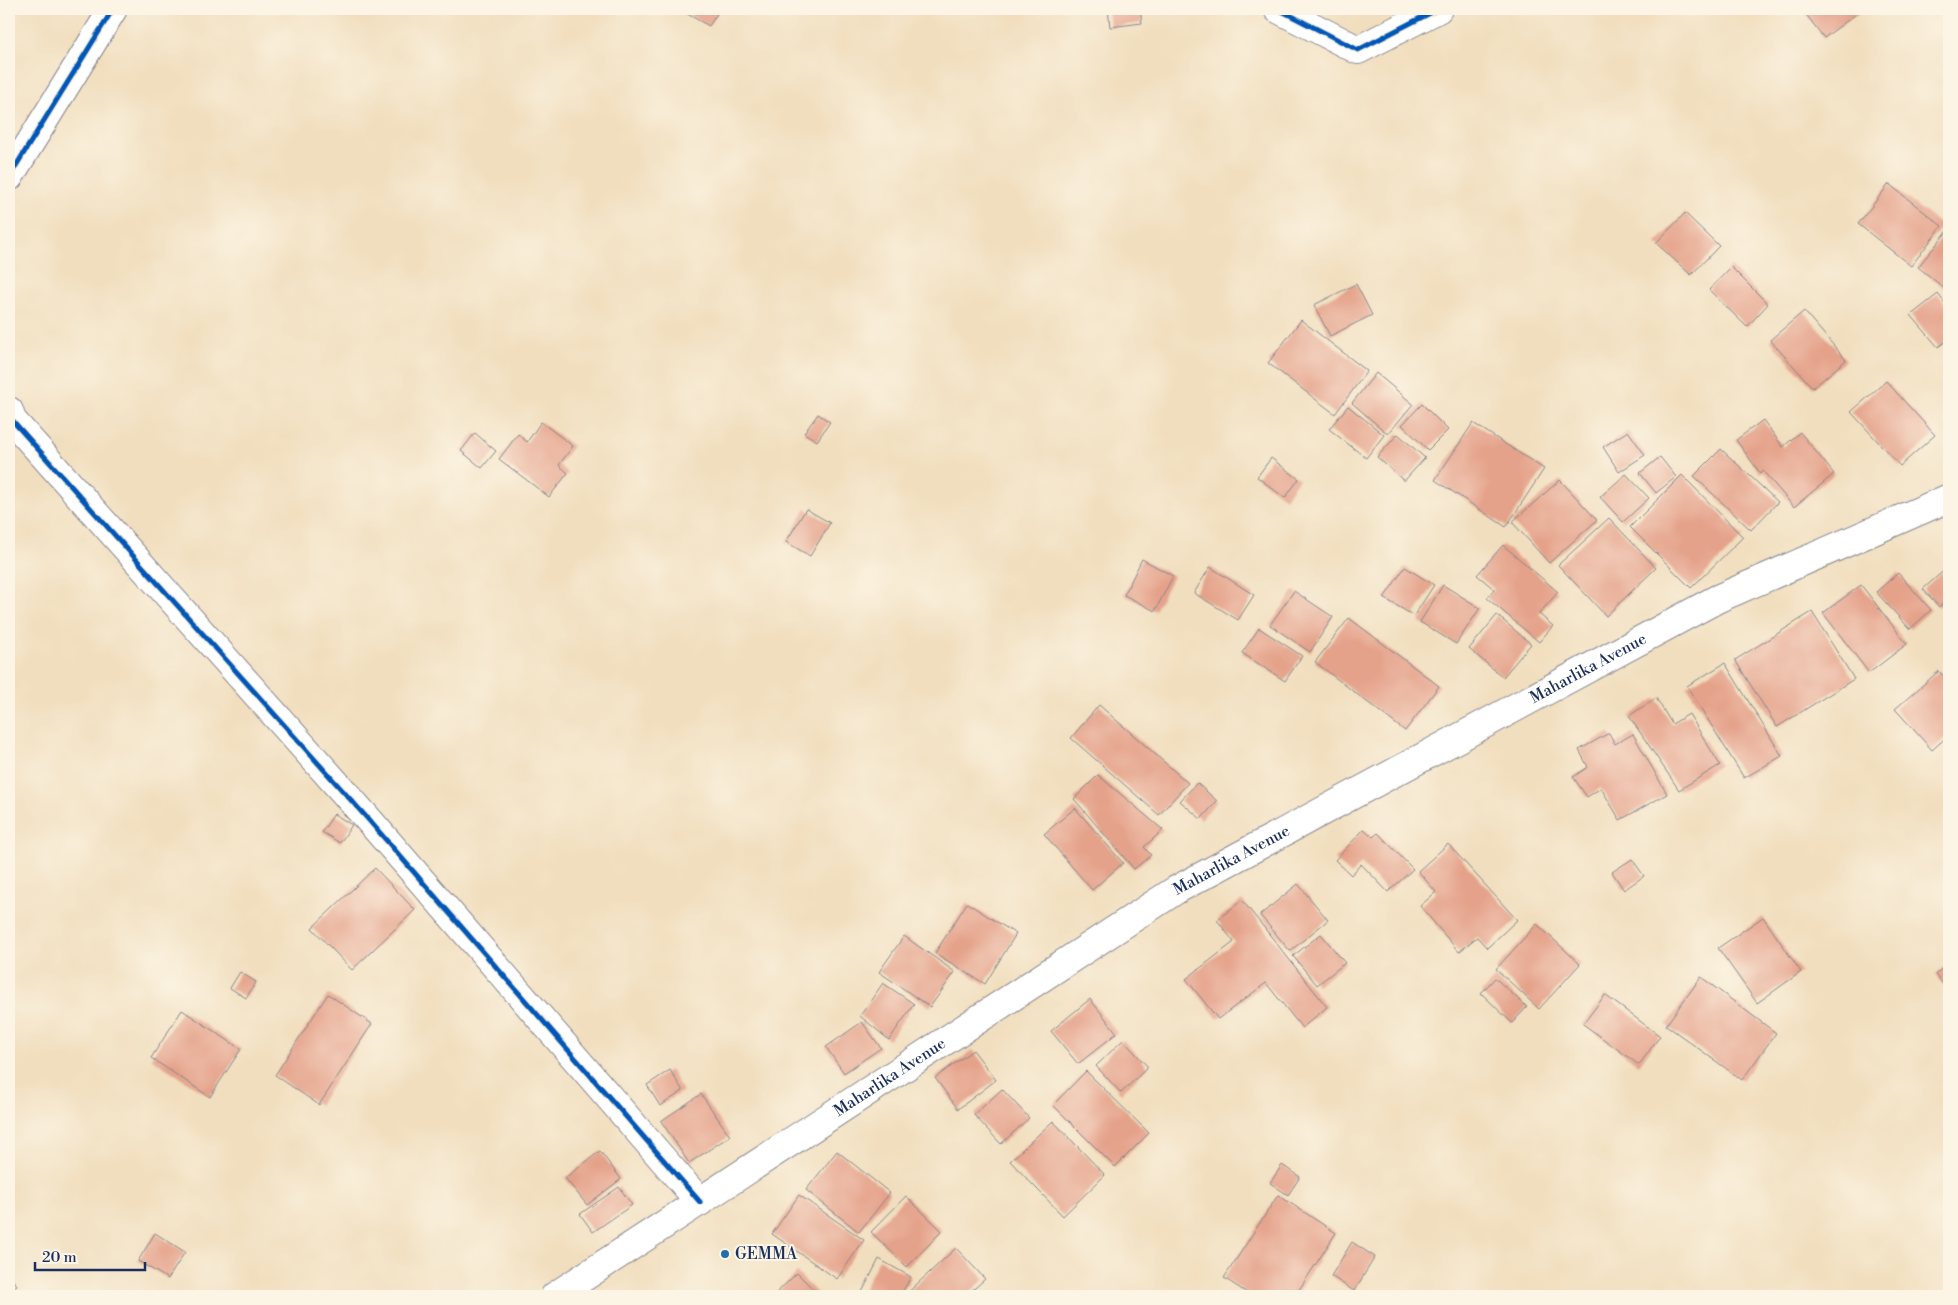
<svg xmlns="http://www.w3.org/2000/svg" width="1958" height="1305" viewBox="0 0 1958 1305" font-family="'Libre Bodoni',serif">
  <rect width="100%" height="100%" fill="#fcf5e5"/>
  <filter id="ink" filterUnits="userSpaceOnUse"><feTurbulence type="fractalNoise" baseFrequency=".02" numOctaves="2"/><feDisplacementMap in="SourceGraphic" scale="10" xChannelSelector="R" yChannelSelector="G"/><feConvolveMatrix kernelMatrix="1 2 1 2 8 2 1 2 1" color-interpolation-filters="sRGB"/></filter>
  <filter id="wash" filterUnits="userSpaceOnUse"><feTurbulence type="fractalNoise" baseFrequency=".0096" numOctaves="4" result="noise"/><feDisplacementMap in="SourceGraphic" scale="20" xChannelSelector="R" yChannelSelector="G"/><feGaussianBlur stdDeviation="1.12" result="paint"/><feColorMatrix in="noise" values="0 0 0 0 0 0 0 0 0 0 0 0 0 0 0 0 0 1.4 0 .05"/><feComposite in="paint" operator="in"/></filter>
  <g filter="url(#wash)">
    <rect width="100%" height="100%" fill="#f1debe"/>
    <g id="blocks">
      <g fill="#e5a28a">
        <polygon points="678,9 720,9 709,26"/>
        <polygon points="1108,9 1140,9 1142,23 1110,27"/>
        <polygon points="1802,9 1863,9 1824,38"/>
        <polygon points="1889,184 1942,226 1911,266 1858,224"/>
        <polygon points="1685,213 1719,246 1691,275 1656,243"/>
        <polygon points="1949,229 1949,292 1918,267"/>
        <polygon points="1731,267 1768,304 1747,327 1709,290"/>
        <polygon points="1356,284 1372,315 1330,336 1314,305"/>
        <polygon points="1938,294 1949,308 1949,347 1945,342 1938,347 1911,315"/>
        <polygon points="1804,311 1846,360 1813,388 1770,340"/>
        <polygon points="1301,320 1367,371 1335,414 1268,363"/>
        <polygon points="1376,373 1413,404 1388,434 1352,403"/>
        <polygon points="1886,381 1935,435 1900,466 1851,412"/>
        <polygon points="1422,404 1448,430 1428,450 1402,425"/>
        <polygon points="1348,406 1384,435 1366,458 1329,429"/>
        <polygon points="818,414 830,422 817,441 804,433"/>
        <polygon points="1763,420 1783,447 1800,432 1834,474 1794,507 1763,471 1760,473 1736,440"/>
        <polygon points="541,422 573,446 559,465 568,473 549,497 499,459 518,434 527,442"/>
        <polygon points="1473,423 1544,469 1506,527 1435,480"/>
        <polygon points="1628,431 1645,455 1619,472 1603,447"/>
        <polygon points="475,433 496,451 482,468 461,451"/>
        <polygon points="1398,434 1425,458 1404,481 1377,457"/>
        <polygon points="1721,449 1778,502 1751,530 1694,476"/>
        <polygon points="1660,457 1676,477 1656,493 1640,473"/>
        <polygon points="1271,458 1299,479 1285,498 1257,477"/>
        <polygon points="1626,474 1649,498 1623,522 1600,497"/>
        <polygon points="1682,475 1743,537 1691,588 1630,527"/>
        <polygon points="1560,480 1597,520 1549,563 1512,522"/>
        <polygon points="806,509 830,523 810,556 786,542"/>
        <polygon points="1609,518 1656,568 1606,616 1558,565"/>
        <polygon points="1503,545 1558,592 1539,614 1553,626 1539,642 1487,598 1494,589 1477,575"/>
        <polygon points="1142,559 1173,576 1155,611 1124,595"/>
        <polygon points="1949,566 1949,598 1939,607 1923,589"/>
        <polygon points="1210,567 1254,595 1238,620 1194,593"/>
        <polygon points="1405,567 1434,585 1414,616 1384,598"/>
        <polygon points="1898,573 1931,610 1910,629 1876,592"/>
        <polygon points="1443,585 1480,608 1456,644 1420,622"/>
        <polygon points="1861,585 1907,644 1869,673 1823,613"/>
        <polygon points="1294,591 1333,617 1310,652 1270,625"/>
        <polygon points="1812,612 1854,679 1777,727 1735,660"/>
        <polygon points="1497,615 1531,644 1503,677 1469,649"/>
        <polygon points="1349,618 1439,686 1405,731 1315,662"/>
        <polygon points="1259,628 1302,656 1285,681 1242,653"/>
        <polygon points="1725,663 1782,756 1744,778 1687,686"/>
        <polygon points="1939,671 1949,682 1949,735 1932,750 1895,709"/>
        <polygon points="1656,698 1672,724 1689,714 1720,765 1679,790 1629,716"/>
        <polygon points="1099,705 1188,783 1159,815 1071,738"/>
        <polygon points="1609,733 1615,744 1633,734 1667,794 1620,820 1601,788 1587,797 1573,777 1588,767 1579,750"/>
        <polygon points="1098,775 1163,830 1144,847 1151,855 1134,869 1074,799"/>
        <polygon points="1197,783 1217,801 1201,819 1180,801"/>
        <polygon points="1075,808 1123,863 1092,890 1044,834"/>
        <polygon points="334,814 352,825 340,843 322,832"/>
        <polygon points="1364,829 1373,837 1378,833 1413,869 1388,892 1361,864 1351,875 1335,860"/>
        <polygon points="1448,844 1517,920 1487,948 1477,937 1459,952 1420,906 1436,892 1418,871"/>
        <polygon points="1632,859 1644,876 1624,890 1612,872"/>
        <polygon points="375,868 415,910 352,970 312,928"/>
        <polygon points="1298,884 1328,920 1290,951 1260,915"/>
        <polygon points="1242,900 1327,1007 1302,1028 1266,983 1218,1019 1186,979 1234,942 1217,920"/>
        <polygon points="967,903 1016,934 985,984 935,953"/>
        <polygon points="1763,917 1801,972 1757,1003 1718,948"/>
        <polygon points="1537,924 1580,964 1539,1009 1496,969"/>
        <polygon points="1321,934 1345,963 1317,985 1293,956"/>
        <polygon points="904,936 955,972 930,1007 879,972"/>
        <polygon points="1949,962 1949,990 1935,975"/>
        <polygon points="240,972 256,982 246,998 230,988"/>
        <polygon points="1701,977 1776,1033 1742,1080 1666,1025"/>
        <polygon points="1495,978 1527,1007 1512,1023 1481,993"/>
        <polygon points="883,983 914,1004 889,1040 860,1016"/>
        <polygon points="328,994 372,1024 319,1105 275,1075"/>
        <polygon points="1605,995 1660,1036 1639,1065 1583,1024"/>
        <polygon points="1090,999 1117,1033 1078,1064 1051,1031"/>
        <polygon points="182,1010 241,1049 210,1097 151,1058"/>
        <polygon points="862,1022 881,1048 844,1073 826,1047"/>
        <polygon points="1123,1040 1148,1067 1121,1093 1096,1066"/>
        <polygon points="973,1050 996,1080 958,1109 935,1078"/>
        <polygon points="670,1070 683,1091 660,1106 647,1085"/>
        <polygon points="1086,1071 1149,1133 1115,1167 1053,1105"/>
        <polygon points="1002,1089 1029,1118 1001,1144 974,1115"/>
        <polygon points="701,1094 730,1136 689,1163 661,1121"/>
        <polygon points="1053,1121 1105,1175 1063,1216 1010,1161"/>
        <polygon points="600,1151 621,1179 587,1205 565,1178"/>
        <polygon points="837,1151 890,1193 859,1232 806,1190"/>
        <polygon points="1282,1165 1300,1177 1288,1195 1270,1183"/>
        <polygon points="619,1187 632,1205 593,1232 580,1214"/>
        <polygon points="799,1195 864,1240 837,1279 772,1234"/>
        <polygon points="1278,1195 1336,1233 1295,1296 1252,1296 1224,1278"/>
        <polygon points="906,1196 942,1231 907,1267 871,1232"/>
        <polygon points="155,1233 185,1252 168,1279 138,1261"/>
        <polygon points="1352,1242 1375,1257 1354,1291 1331,1276"/>
        <polygon points="956,1248 985,1279 966,1296 904,1296"/>
        <polygon points="879,1259 911,1277 900,1296 870,1296 862,1292"/>
        <polygon points="797,1273 820,1296 773,1296"/>
        <polygon points="9,1276 17,1285 9,1292"/>
      </g>
    </g>
  </g>
  <g filter="url(#ink)">
    <use href="#blocks" fill-opacity="0" stroke="#86868e" stroke-width="1"/>
    <g fill="none" stroke-linecap="round" stroke-linejoin="round">
      <defs>
        <polyline id="minor" points="1278,9 1358,50 1438,9"/>
        <g id="tertiary">
          <polyline points="9,177 113,9"/>
          <polyline points="9,411 12,420 367,818 700,1202"/>
        </g>
        <g id="secondary">
          <path id="s1" d="M555 1296 1176 890 1717 599 1949 498"/>
        </g>
      </defs>
      <use href="#minor" stroke="#86868e" stroke-width="30"/>
      <use href="#tertiary" stroke="#86868e" stroke-width="30"/>
      <use href="#secondary" stroke="#86868e" stroke-width="30"/>
      <use href="#minor" stroke="#fff" stroke-width="28"/>
      <use href="#tertiary" stroke="#fff" stroke-width="28"/>
      <use href="#secondary" stroke="#fff" stroke-width="28"/>
      <defs>
        <g id="cycleway">
          <polyline points="1278,9 1358,50 1438,9"/>
          <polyline points="9,177 113,9"/>
          <polyline points="9,411 12,420 367,818 700,1202"/>
        </g>
      </defs>
      <use href="#cycleway" stroke="#fcf5e5" stroke-width="8"/>
      <use href="#cycleway" stroke="#0057b8" stroke-width="5"/>
    </g>
  </g>
  <circle fill="#1f6fb2" stroke="#fcf5e5" stroke-width="2" cx="725" cy="1254" r="5"/>
  <g text-anchor="middle" dominant-baseline="central" stroke-width="4" stroke-linejoin="round" paint-order="stroke">
    <g font-size="16" fill="#1b2f5e" stroke="#fcf5e5">
      <text stroke="none"><textPath href="#s1" startOffset="1210">Maharlika Avenue</textPath></text>
      <text stroke="none"><textPath href="#s1" startOffset="805">Maharlika Avenue</textPath></text>
      <text stroke="none"><textPath href="#s1" startOffset="400">Maharlika Avenue</textPath></text>
    </g>
    <g font-size="16" fill="#1b2f5e" stroke="#fcf5e5" text-anchor="start">
      <text x="735" y="1254">GEMMA</text>
    </g>
  </g>
  <rect width="1958" height="1305" fill="none" stroke="#fcf5e5" stroke-width="30"/>
  <path d="M35 1262v8h110v-8" fill="none" stroke="#1b2f5e" stroke-width="2.5"/>
  <text x="42" y="1262" font-size="15" fill="#1b2f5e" stroke="#fcf5e5" stroke-width="4" paint-order="stroke">20 m</text>
</svg>
